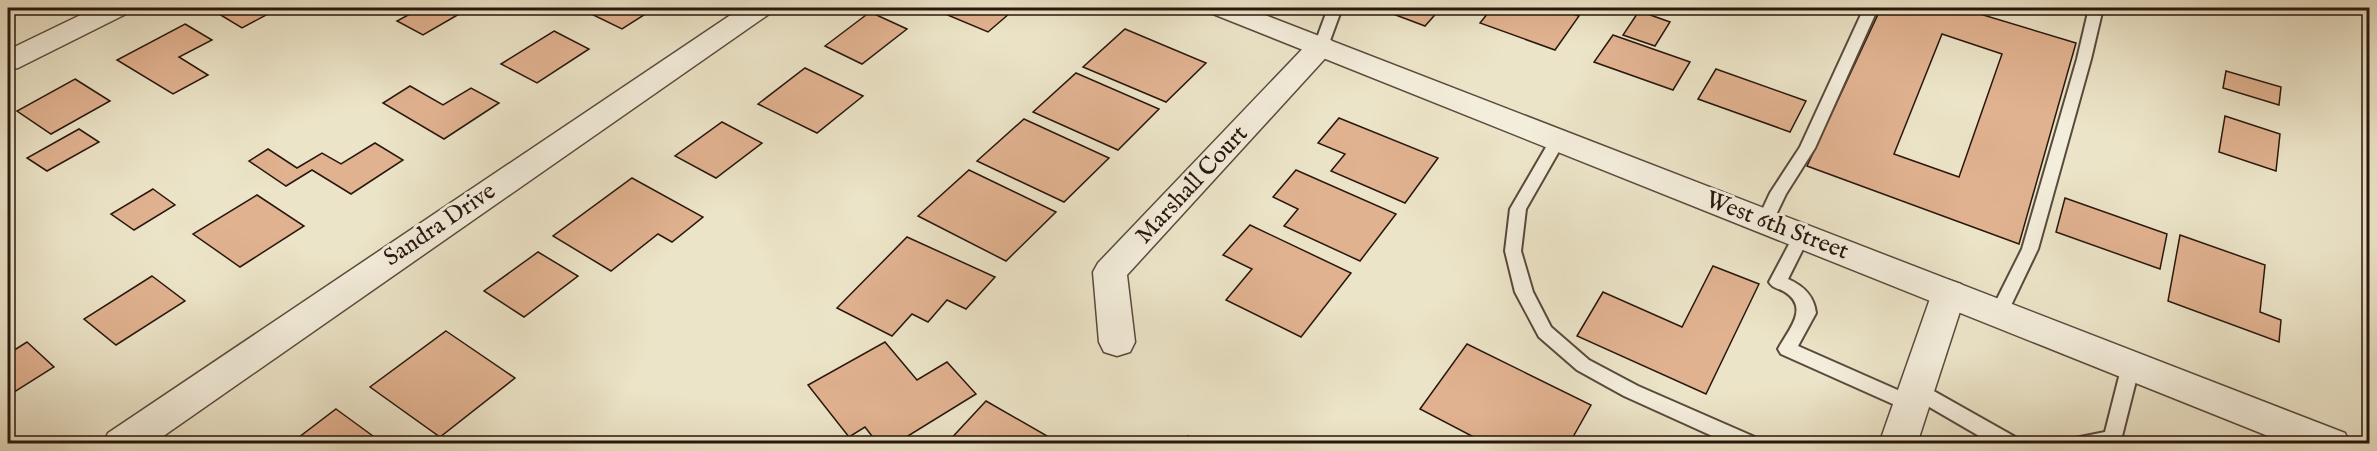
<svg xmlns="http://www.w3.org/2000/svg" width="2377" height="451" viewBox="0 0 2377 451" font-family="'IM FELL English',serif">
  <rect width="100%" height="100%" fill="#ece4c8"/>
  <filter id="stains"><feTurbulence type="fractalNoise" baseFrequency=".00333" numOctaves="4"/><feColorMatrix values="0 0 0 0 .2 0 0 0 0 .09 0 0 0 0 .02 0 0 0 .5 -.17"/></filter>
  <radialGradient id="worn" r=".72"><stop offset=".6" stop-color="#630" stop-opacity="0"/><stop offset="1" stop-color="#630" stop-opacity=".3"/></radialGradient>
  <g fill="#e1b290" stroke="#28170d" stroke-width="1.5" fill-rule="evenodd">
    <polygon points="231,8 279,8 242,28 219,14"/>
    <polygon points="421,8 451,8 461,13 423,35 397,21"/>
    <polygon points="579,8 655,8 622,29"/>
    <polygon points="931,8 996,8 1010,13 988,32"/>
    <polygon points="1388,8 1441,8 1425,26 1385,11"/>
    <polygon points="1492,8 1555,8 1579,16 1555,50 1480,23"/>
    <path d="M1881 8H1960L2076 43 2019 244 1807 166ZM1942 34 2002 54 1959 177 1894 154Z"/>
    <polygon points="1639,11 1670,22 1655,46 1623,35"/>
    <polygon points="870,12 907,29 862,64 825,46"/>
    <polygon points="185,24 212,40 179,57 208,75 173,94 117,60"/>
    <polygon points="1125,29 1206,63 1166,102 1083,67"/>
    <polygon points="554,31 589,49 537,83 501,64"/>
    <polygon points="1613,35 1690,62 1673,90 1594,62"/>
    <polygon points="805,68 863,96 817,133 758,104"/>
    <polygon points="1716,69 1806,101 1790,132 1698,99"/>
    <polygon points="2226,71 2281,87 2279,105 2223,88"/>
    <polygon points="1076,73 1159,109 1118,150 1033,112"/>
    <polygon points="75,79 110,101 51,134 17,111"/>
    <polygon points="410,86 443,105 471,88 499,103 444,139 383,103"/>
    <polygon points="2225,116 2280,134 2276,171 2219,152"/>
    <polygon points="1339,118 1438,158 1405,203 1331,171 1345,154 1318,143"/>
    <polygon points="1024,119 1109,158 1064,202 977,161"/>
    <polygon points="722,122 762,143 716,178 675,156"/>
    <polygon points="79,129 99,142 47,171 27,158"/>
    <polygon points="375,143 403,160 351,194 312,170 286,186 249,161 268,149 297,168 322,153 341,164"/>
    <polygon points="969,170 1056,212 1006,261 918,216"/>
    <polygon points="1296,170 1396,214 1360,261 1284,226 1298,209 1273,197"/>
    <polygon points="632,178 703,217 672,242 658,234 611,271 553,236"/>
    <polygon points="153,189 175,205 134,230 111,214"/>
    <polygon points="257,195 304,226 240,267 193,234"/>
    <polygon points="2065,198 2167,234 2160,269 2056,232"/>
    <polygon points="1250,225 1351,273 1301,337 1226,300 1252,269 1223,255"/>
    <polygon points="2180,235 2265,265 2260,312 2281,320 2279,342 2168,301"/>
    <polygon points="907,237 995,277 966,309 947,300 928,322 912,314 892,336 837,308"/>
    <polygon points="538,252 578,276 524,317 484,291"/>
    <polygon points="1713,266 1759,284 1706,394 1577,336 1603,292 1682,327"/>
    <polygon points="152,276 185,301 116,345 84,319"/>
    <polygon points="446,331 515,378 440,437 370,387"/>
    <polygon points="27,342 54,367 8,396 8,354"/>
    <polygon points="885,342 917,380 947,362 976,394 895,444 878,444 865,427 849,437 808,385"/>
    <polygon points="1467,344 1591,405 1569,444 1487,444 1420,409"/>
    <polygon points="986,401 1061,444 946,444"/>
    <polygon points="336,409 377,439 371,444 290,444"/>
    <polygon points="1188,436 1202,444 1182,444"/>
  </g>
  <g fill="none" stroke-linecap="round" stroke-linejoin="round">
    <defs>
      <g id="service">
        <polygon points="1328,8 1342,8 1328,46 1321,50 1314,46"/>
        <polygon points="1864,8 1878,8 1815,148 1786,194 1771,225 1759,225 1757,221 1770,193 1800,147"/>
        <polygon points="2089,8 2103,8 2091,59 2038,249 2005,318 1999,320 1993,318 1990,313 2022,249 2077,59"/>
        <polygon points="1558,134 1566,139 1526,209 1521,251 1533,292 1551,327 1589,360 1638,386 1757,438 1759,444 1730,444 1624,396 1577,370 1539,337 1515,292 1505,251 1510,209 1553,135"/>
        <path d="M1802 229 1808 231 1810 235 1788 279C1804 286 1814 296 1816 313L1798 346 1909 395 1907 390 1909 385 1916 383 1923 385 2017 438 2019 444H1993L1919 401 1920 404 1918 409 1911 412 1904 409 1781 354 1778 349C1788 330 1810 308 1785 292 1779 288 1773 289 1769 282L1796 231Z"/>
        <polygon points="2131,358 2137,360 2140,365 2120,444 2073,444 2075,438 2105,432 2122,365 2125,360"/>
      </g>
      <g id="minor">
        <polygon points="95,8 130,8 126,14 18,68 8,70 8,50"/>
        <polygon points="741,8 773,8 769,14 152,444 103,444 108,433"/>
        <polygon points="1321,37 1331,40 1335,46 1331,52 1127,275 1135,342 1130,352 1117,356 1104,352 1099,342 1093,272 1098,263 1311,40"/>
        <polygon points="1949,280 1961,284 1966,293 1917,444 1879,444 1932,293 1937,284"/>
      </g>
      <polygon id="tertiary" points="1209,8 1247,8 2345,433 2350,444 2288,444 1213,14"/>
    </defs>
    <use href="#service" stroke="#594a3c" stroke-width="4"/>
    <use href="#minor" stroke="#594a3c" stroke-width="3"/>
    <use href="#tertiary" stroke="#594a3c" stroke-width="3"/>
    <use href="#service" fill="#f3eddb" fill-rule="evenodd"/>
    <use href="#minor" fill="#f3eddb" fill-rule="evenodd"/>
    <use href="#tertiary" fill="#f3eddb" fill-rule="evenodd"/>
  </g>
  <g text-anchor="middle" dominant-baseline="central" stroke-width="6" stroke-linejoin="round" paint-order="stroke">
    <g font-size="24" fill="#28170d" stroke="#f3eddb">
      <text transform="translate(1192 185) rotate(-47)">Marshall Court</text>
      <text transform="translate(440 225) rotate(-34)">Sandra Drive</text>
      <text transform="translate(1777 226) rotate(21)">West 6th Street</text>
    </g>
  </g>
  <rect width="2377" height="451" fill="none" stroke="#ece4c8" stroke-width="30"/>
  <rect x="9" y="9" width="2359" height="433" fill="none" stroke="#28170d" stroke-width="3"/>
  <rect x="15" y="15" width="2347" height="421" fill="none" stroke="#28170d" stroke-width="1.5"/>
  <rect width="100%" height="100%" filter="url(#stains)"/>
  <rect width="100%" height="100%" fill="url(#worn)"/>
</svg>
